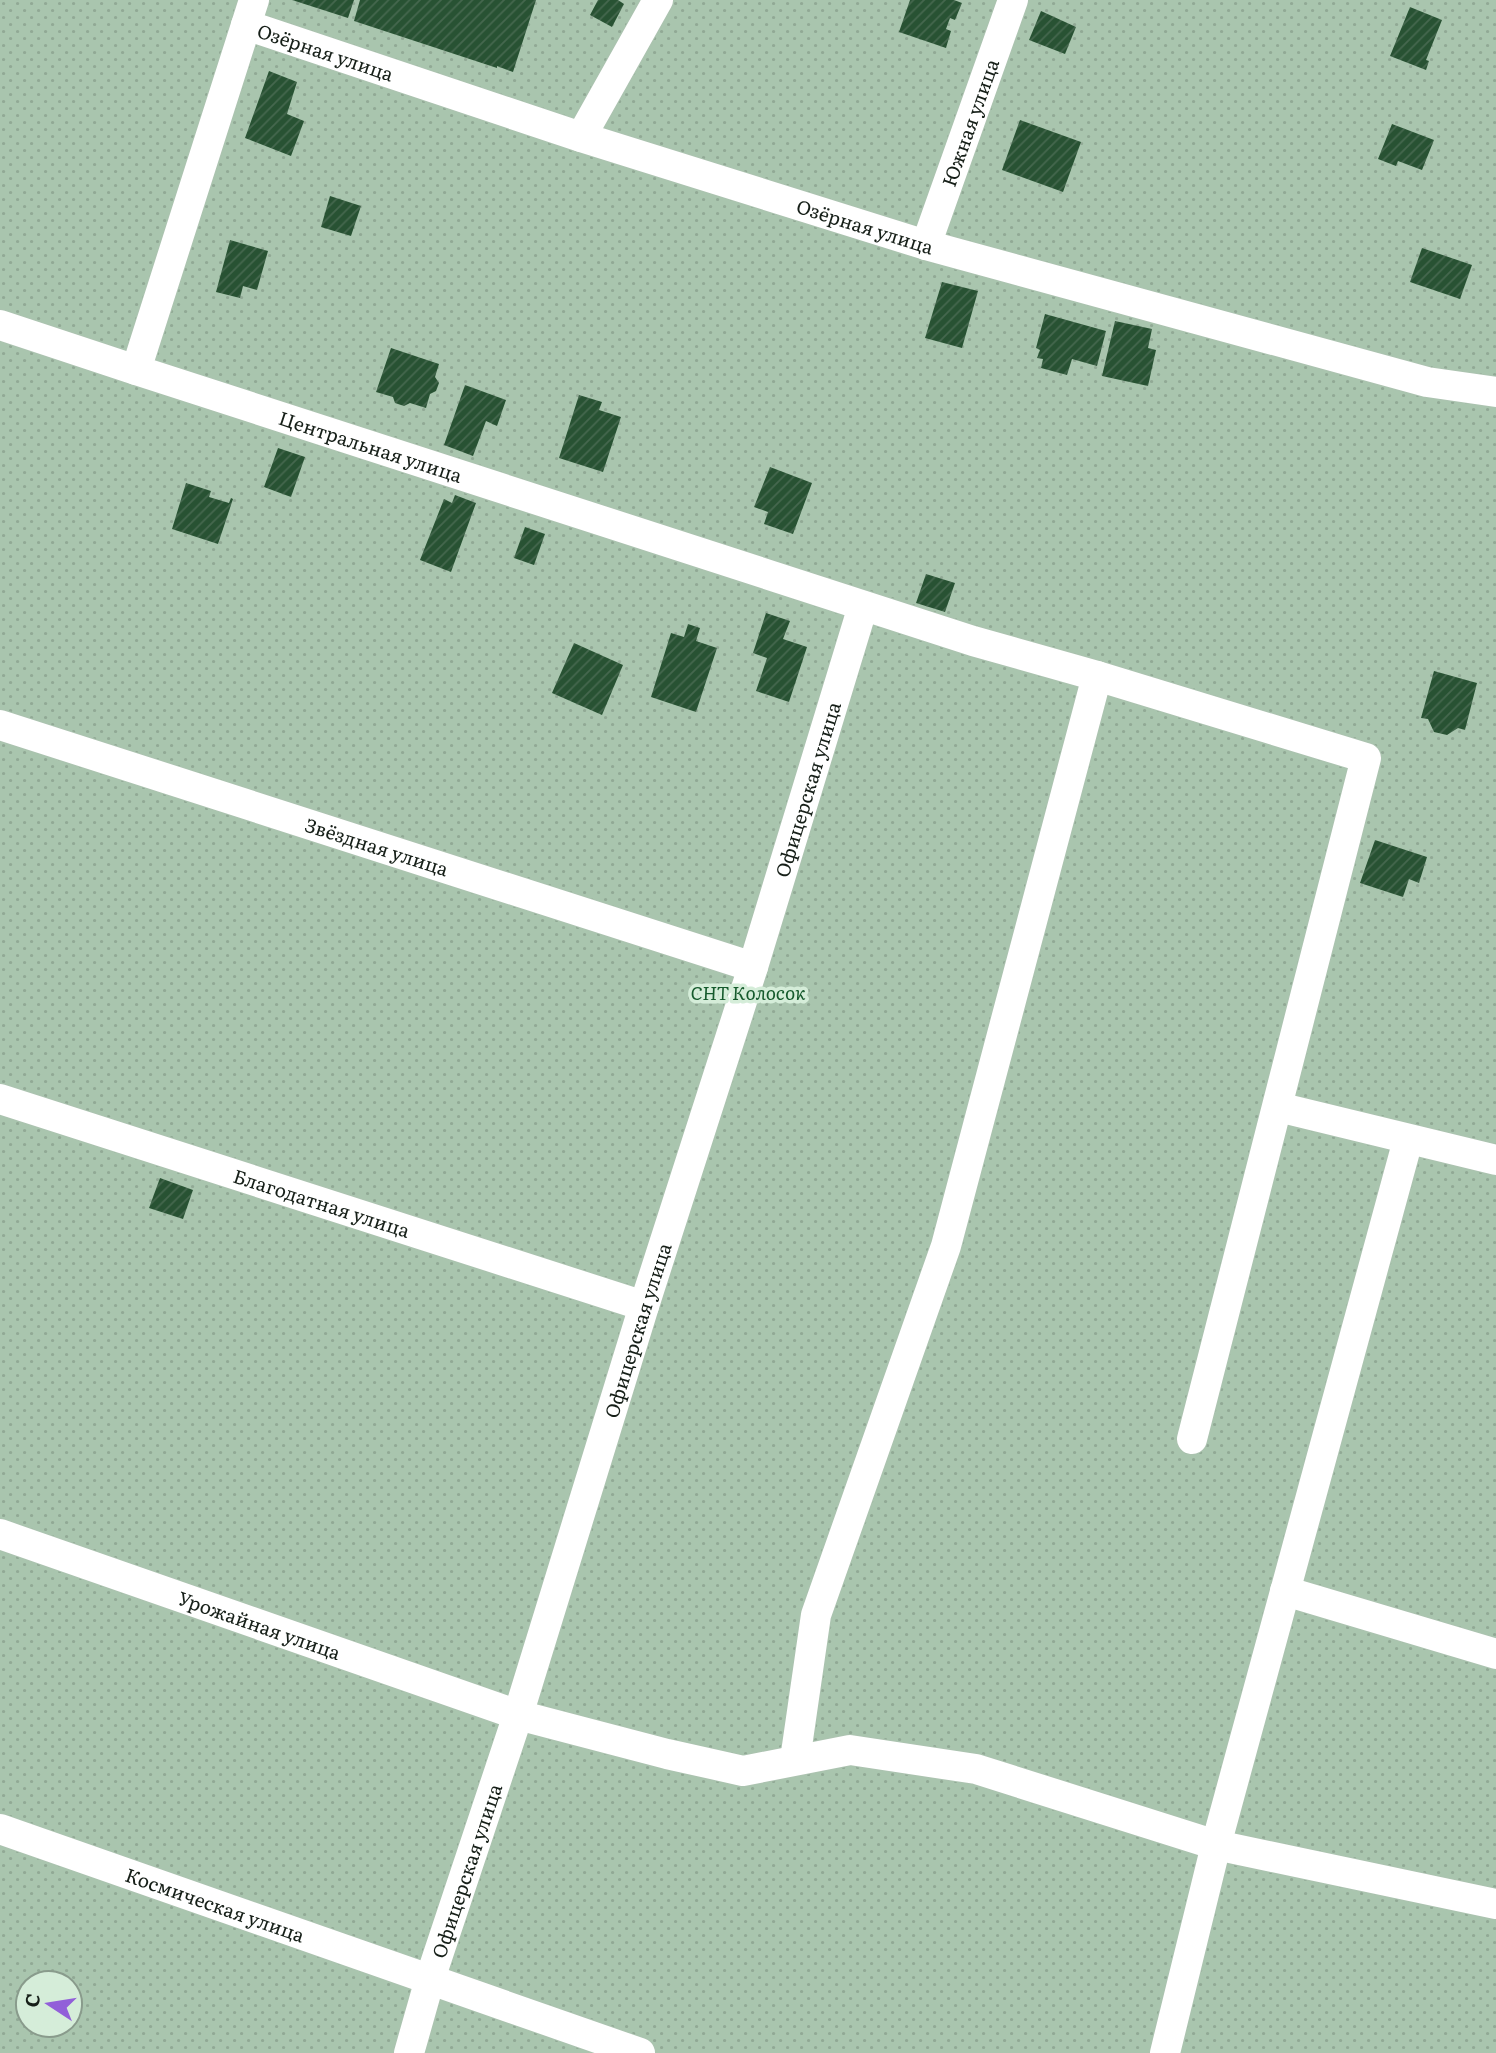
<svg xmlns="http://www.w3.org/2000/svg" width="1496" height="2053" viewBox="0 0 1496 2053" font-family="Literata,serif">
  <defs>
    <pattern id="green-dots" width="8" height="8" patternUnits="userSpaceOnUse" patternTransform="scale(1.75)"><rect width="8" height="8" fill="#a9c5ae"/><path d="M2 2h.1M6 6h.1" fill="none" stroke="#91a995" stroke-width="1.8" stroke-linecap="round"/></pattern>
    <pattern id="building-hatch" width="6" height="6" patternUnits="userSpaceOnUse" patternTransform="scale(1.75)"><rect width="6" height="6" fill="#285233"/><path d="M-1 1l2-2M0 6l6-6M5 7l2-2" fill="none" stroke="#45674e"/></pattern>
  </defs>
  <rect width="100%" height="100%" fill="#d5edd9"/>
  <path fill="url(#green-dots)" fill-rule="evenodd" d="M0 0H1496V2053H0ZM28 1983H70V2025H28Z"/>
  <g fill="url(#building-hatch)">
    <polygon points="292,0 354,0 348,18"/>
    <polygon points="360,0 536,0 513,72 497,66 497,68 354,21"/>
    <polygon points="598,0 618,0 624,4 612,27 590,15"/>
    <polygon points="910,0 954,0 962,3 955,20 950,18 946,29 951,31 946,48 899,32"/>
    <polygon points="1410,7 1442,20 1426,60 1429,61 1426,70 1390,56"/>
    <polygon points="1041,11 1076,27 1065,54 1029,40"/>
    <polygon points="269,71 297,82 287,114 304,121 291,156 245,138"/>
    <polygon points="1020,120 1081,142 1063,192 1002,170"/>
    <polygon points="1392,124 1434,140 1422,170 1398,161 1396,166 1378,159"/>
    <polygon points="330,196 361,206 351,236 321,227"/>
    <polygon points="230,240 268,251 257,290 243,286 240,298 216,292"/>
    <polygon points="1422,248 1472,265 1460,299 1410,282"/>
    <polygon points="942,282 978,291 962,348 925,338"/>
    <polygon points="1045,314 1106,331 1097,366 1072,359 1067,375 1041,368 1043,359 1037,358 1040,350 1036,348"/>
    <polygon points="1115,321 1152,329 1148,348 1156,350 1148,386 1102,376"/>
    <polygon points="391,348 439,364 435,377 439,383 436,391 430,394 426,408 410,403 404,406 395,403 393,397 376,392"/>
    <polygon points="465,385 506,400 497,426 486,421 473,456 444,445"/>
    <polygon points="579,395 602,402 599,410 621,417 603,472 559,458"/>
    <polygon points="278,448 305,457 291,497 264,487"/>
    <polygon points="770,467 812,483 793,534 764,524 768,512 754,507"/>
    <polygon points="186,483 211,491 209,497 229,503 231,498 233,499 218,544 172,529"/>
    <polygon points="455,495 476,503 451,572 420,560 444,499 452,503"/>
    <polygon points="525,527 545,534 534,565 514,558"/>
    <polygon points="926,574 955,583 945,612 916,603"/>
    <polygon points="766,613 790,621 783,639 807,647 789,702 756,691 767,658 753,653"/>
    <polygon points="688,624 700,628 696,641 717,648 696,712 651,697 671,633 684,637"/>
    <polygon points="574,643 623,665 602,715 552,693"/>
    <polygon points="1434,671 1477,683 1465,730 1458,728 1447,735 1434,732 1428,719 1421,718"/>
    <polygon points="1375,840 1427,857 1419,883 1409,879 1403,897 1360,883"/>
    <polygon points="160,1178 193,1190 183,1219 149,1208"/>
  </g>
  <g fill="none" stroke-linecap="round" stroke-linejoin="round">
    <defs>
      <g id="minor">
        <path id="s1" d="M254 0 136 370 973 641 1097 676 1366 758 1192 1439"/>
        <path id="s2" d="M246 25 581 137 926 245 1427 382 1496 392"/>
        <polyline points="581,137 658,0"/>
        <path id="s3" d="M926 245 1013 0"/>
        <polyline points="0,325 136,370"/>
        <path id="s4" d="M0 725 753 967"/>
        <path id="s5" d="M0 1099 644 1306"/>
        <polyline points="1278,1107 1496,1160"/>
        <path id="s6" d="M0 1534 518 1715 667 1754 743 1771 850 1750 976 1769 1216 1845 1496 1904"/>
        <polyline points="1285,1591 1496,1654"/>
        <polyline points="795,1760 816,1615 946,1246 1097,676"/>
        <path id="s7" d="M0 1829 640 2053"/>
        <path id="s8" d="M409 2053 430 1979 518 1715 644 1306 753 967 863 606"/>
        <polyline points="1165,2053 1216,1845 1408,1140"/>
      </g>
    </defs>
    <use href="#minor" stroke="#acc3b0" stroke-width="32"/>
    <use href="#minor" stroke="#fff" stroke-width="30"/>
  </g>
  <g text-anchor="middle" dominant-baseline="central" stroke-width="7" stroke-linejoin="round" paint-order="stroke">
    <g font-size="19" fill="#161f18" stroke="#d5edd9">
      <text stroke="none"><textPath href="#s2" startOffset="84">Озёрная улица</textPath></text>
      <text stroke="none"><textPath href="#s3" startOffset="130">Южная улица</textPath></text>
      <text stroke="none"><textPath href="#s2" startOffset="651">Озёрная улица</textPath></text>
      <text stroke="none"><textPath href="#s1" startOffset="635">Центральная улица</textPath></text>
      <text stroke="none"><textPath href="#s8" startOffset="1325">Офицерская улица</textPath></text>
      <text stroke="none"><textPath href="#s4" startOffset="396">Звёздная улица</textPath></text>
      <text stroke="none"><textPath href="#s5" startOffset="338">Благодатная улица</textPath></text>
      <text stroke="none"><textPath href="#s8" startOffset="758">Офицерская улица</textPath></text>
      <text stroke="none"><textPath href="#s6" startOffset="275">Урожайная улица</textPath></text>
      <text stroke="none"><textPath href="#s8" startOffset="191">Офицерская улица</textPath></text>
      <text stroke="none"><textPath href="#s7" startOffset="228">Космическая улица</textPath></text>
    </g>
    <g font-size="19" font-style="italic" fill="#155a2c" stroke="#d5edd9">
      <text x="748" y="992">СНТ Колосок</text>
    </g>
  </g>
  <g transform="translate(49 2004) rotate(282)"><circle r="33" fill="#d5edd9" stroke="#899b8c" stroke-width="2"/>
  <path d="M0-5L12 26L0 18L-12 26Z" fill="#925fd9"/>
  <text y="-10" font-size="19" font-weight="bold" text-anchor="middle" fill="#161f18">С</text>
  </g>
</svg>
